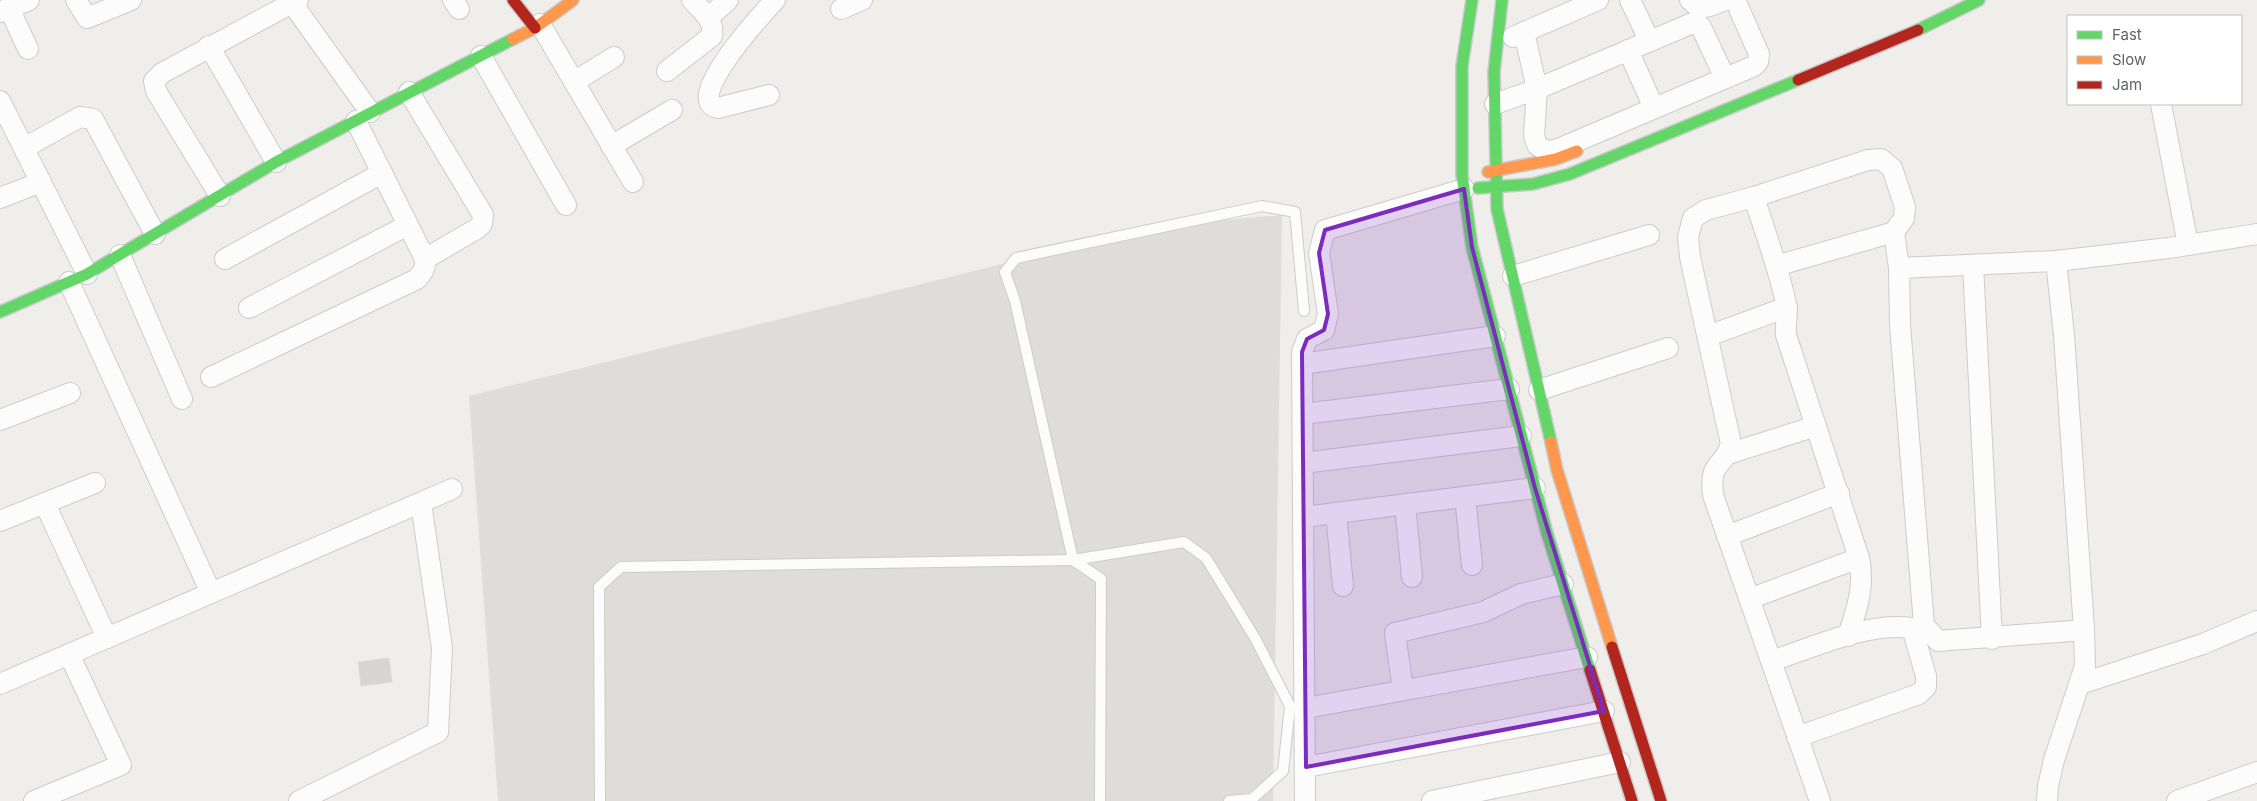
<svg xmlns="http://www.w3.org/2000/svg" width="2257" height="801" viewBox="0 0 2257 801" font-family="Inter,sans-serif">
  <rect width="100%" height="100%" fill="#efeeea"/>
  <polygon fill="#dfddda" points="1282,215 1273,801 498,801 469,396 1155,226"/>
  <polygon fill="#d6d5d3" stroke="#deddd9" points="389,658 392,682 361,686 358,662"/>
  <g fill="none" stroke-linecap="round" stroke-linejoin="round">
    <defs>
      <g id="lane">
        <polyline points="600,801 599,587 621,567 1073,560 1101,579 1100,801"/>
        <polyline points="1229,801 1252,799 1283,771 1290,706 1255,638 1206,558 1184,542 1073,560 1015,301 1005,272 1016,258 1262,206 1295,212 1304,311"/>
      </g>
      <g id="street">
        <polyline points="76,0 87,18 131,0"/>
        <polyline points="298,0 292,3 370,112"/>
        <polyline points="453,0 459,9"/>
        <polyline points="1630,0 1649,40"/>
        <path d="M1690 0C1702 13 1711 5 1725 0"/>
        <polyline points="9,8 28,49"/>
        <polyline points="841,9 862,0"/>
        <polyline points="0,12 29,0"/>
        <polyline points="708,18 728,0"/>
        <polyline points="540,24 633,182"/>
        <polyline points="1524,32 1537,89 1534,136 1537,145 1546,151 1556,150 1754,66 1758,62 1759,54 1736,2 1733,0"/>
        <polyline points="1513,37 1598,0"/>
        <polyline points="209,46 276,162"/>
        <polyline points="1628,50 1654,108"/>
        <polyline points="481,56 566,205"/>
        <path d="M667 71 712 36C715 20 701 10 692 0"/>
        <polyline points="574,82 614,57"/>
        <polyline points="409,92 483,215 482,224 478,228 425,259"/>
        <path d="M769 95 718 108C681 101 765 11 775 0"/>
        <polyline points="0,101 87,274"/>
        <polyline points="1495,104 1537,89 1695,22 1701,27 1725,78"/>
        <polyline points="2161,104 2188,245"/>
        <polyline points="611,146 672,110"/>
        <polyline points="24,148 80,117 93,119 155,234"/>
        <polyline points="220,196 156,91 154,81 162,73 292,3"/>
        <polyline points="1754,197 1868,160 1881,159 1892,168 1905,207 1904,218 1894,232 1776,266"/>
        <polyline points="0,198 41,182"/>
        <polyline points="1894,232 1899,268"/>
        <polyline points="120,255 182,399"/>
        <polyline points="225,259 382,173"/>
        <polyline points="2056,261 2169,248 2257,234"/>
        <polyline points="1973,265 1992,639"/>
        <polyline points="1513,276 1649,235"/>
        <polyline points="69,282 211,593"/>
        <polyline points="249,308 408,225"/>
        <polyline points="1708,336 1787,307"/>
        <polyline points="1302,364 1495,336"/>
        <path d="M211 377 417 279C423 272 426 268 425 259L356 121"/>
        <polyline points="1539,390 1668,348"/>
        <polyline points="1303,414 1509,389"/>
        <polyline points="0,420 70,393"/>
        <polyline points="1728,454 1816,426"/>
        <polyline points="1303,463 1521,436"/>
        <polyline points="1465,497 1472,565"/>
        <polyline points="45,504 107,638"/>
        <polyline points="1405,504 1412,577"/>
        <polyline points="1336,513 1343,586"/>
        <polyline points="1304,517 1535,488"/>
        <polyline points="0,521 95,483"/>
        <polyline points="1727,536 1839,493"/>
        <path d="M1749 599 1859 558 1786 335C1785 325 1788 314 1786 304 1779 268 1765 233 1754 197L1706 210 1693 218 1688 237 1690 257 1731 444C1723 470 1709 459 1713 495L1820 801"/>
        <path d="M1848 636C1857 609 1865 586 1859 558"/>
        <path d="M1771 661C1812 648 1869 621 1912 628L1926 676V687L1919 694 1797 737"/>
        <polyline points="0,684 452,489"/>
        <polyline points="2080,684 2203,644 2257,621"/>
        <polyline points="1403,690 1395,633 1483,612 1521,594 1563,584"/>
        <polyline points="1306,708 1587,657"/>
        <polyline points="1306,767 1604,711"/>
        <polyline points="34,801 121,765 69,654"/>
        <polyline points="299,801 438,732 442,648 421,503"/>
        <polyline points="1305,801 1302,352 1307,339 1324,330 1328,314 1319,253 1325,230 1464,189"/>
        <polyline points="1432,801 1620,762"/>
        <polyline points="2047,801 2048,786 2054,760 2085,666 2084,630 2064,335 2056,261 1899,268 1900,325 1924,625 1938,641 2084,630"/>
        <polyline points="2177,801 2257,772"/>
      </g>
      <g id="fast">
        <polyline points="1472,0 1462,66 1462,175 1472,247 1547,533 1590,670"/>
        <polyline points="1502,0 1494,72 1497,209 1551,442"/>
        <polyline points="1918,30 1979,0"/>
        <polyline points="1478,188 1533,184 1570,174 1798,80"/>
        <polyline points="0,312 87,274 276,162 513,39"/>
      </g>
      <g id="slow">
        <polyline points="513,39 535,28 573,0"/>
        <polyline points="1488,172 1556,159 1577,151"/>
        <polyline points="1551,442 1557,470 1612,647"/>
      </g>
      <g id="jam">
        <polyline points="513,0 535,28"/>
        <polyline points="1798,80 1918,30"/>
        <polyline points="1612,647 1661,801"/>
        <polyline points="1590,670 1632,801"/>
      </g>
    </defs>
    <use href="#lane" stroke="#cbcccc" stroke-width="12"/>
    <use href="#street" stroke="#cbcccc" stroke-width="22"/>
    <use href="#fast" stroke="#cacacb" stroke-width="14"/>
    <use href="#slow" stroke="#cacacb" stroke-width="14"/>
    <use href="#jam" stroke="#cacacb" stroke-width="14"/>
    <use href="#lane" stroke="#fdfcfc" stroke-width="10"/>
    <use href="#street" stroke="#fdfcfc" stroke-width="20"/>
    <use href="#fast" stroke="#63d668" stroke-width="11"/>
    <use href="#slow" stroke="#ff974d" stroke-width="11"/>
    <use href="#jam" stroke="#b3261e" stroke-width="11"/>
  </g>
  <path fill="#7b2cbf" fill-opacity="0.2" stroke="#7b2cbf" stroke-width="4" stroke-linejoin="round" d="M1464 189 1472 247 1535 488 1604 711 1306 767 1302 352 1307 339 1324 330 1328 314 1319 253 1325 230Z"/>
  <rect x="2067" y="15" width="175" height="90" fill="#ffffff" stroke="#bfc1c3"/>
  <rect x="2077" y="31" width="25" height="8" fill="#63d668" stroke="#bfc1c3"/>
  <text x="2112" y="40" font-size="15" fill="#5f6368">Fast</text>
  <rect x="2077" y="56" width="25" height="8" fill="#ff974d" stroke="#bfc1c3"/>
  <text x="2112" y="65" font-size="15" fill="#5f6368">Slow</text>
  <rect x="2077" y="81" width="25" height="8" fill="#b3261e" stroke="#bfc1c3"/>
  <text x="2112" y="90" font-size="15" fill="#5f6368">Jam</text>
</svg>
